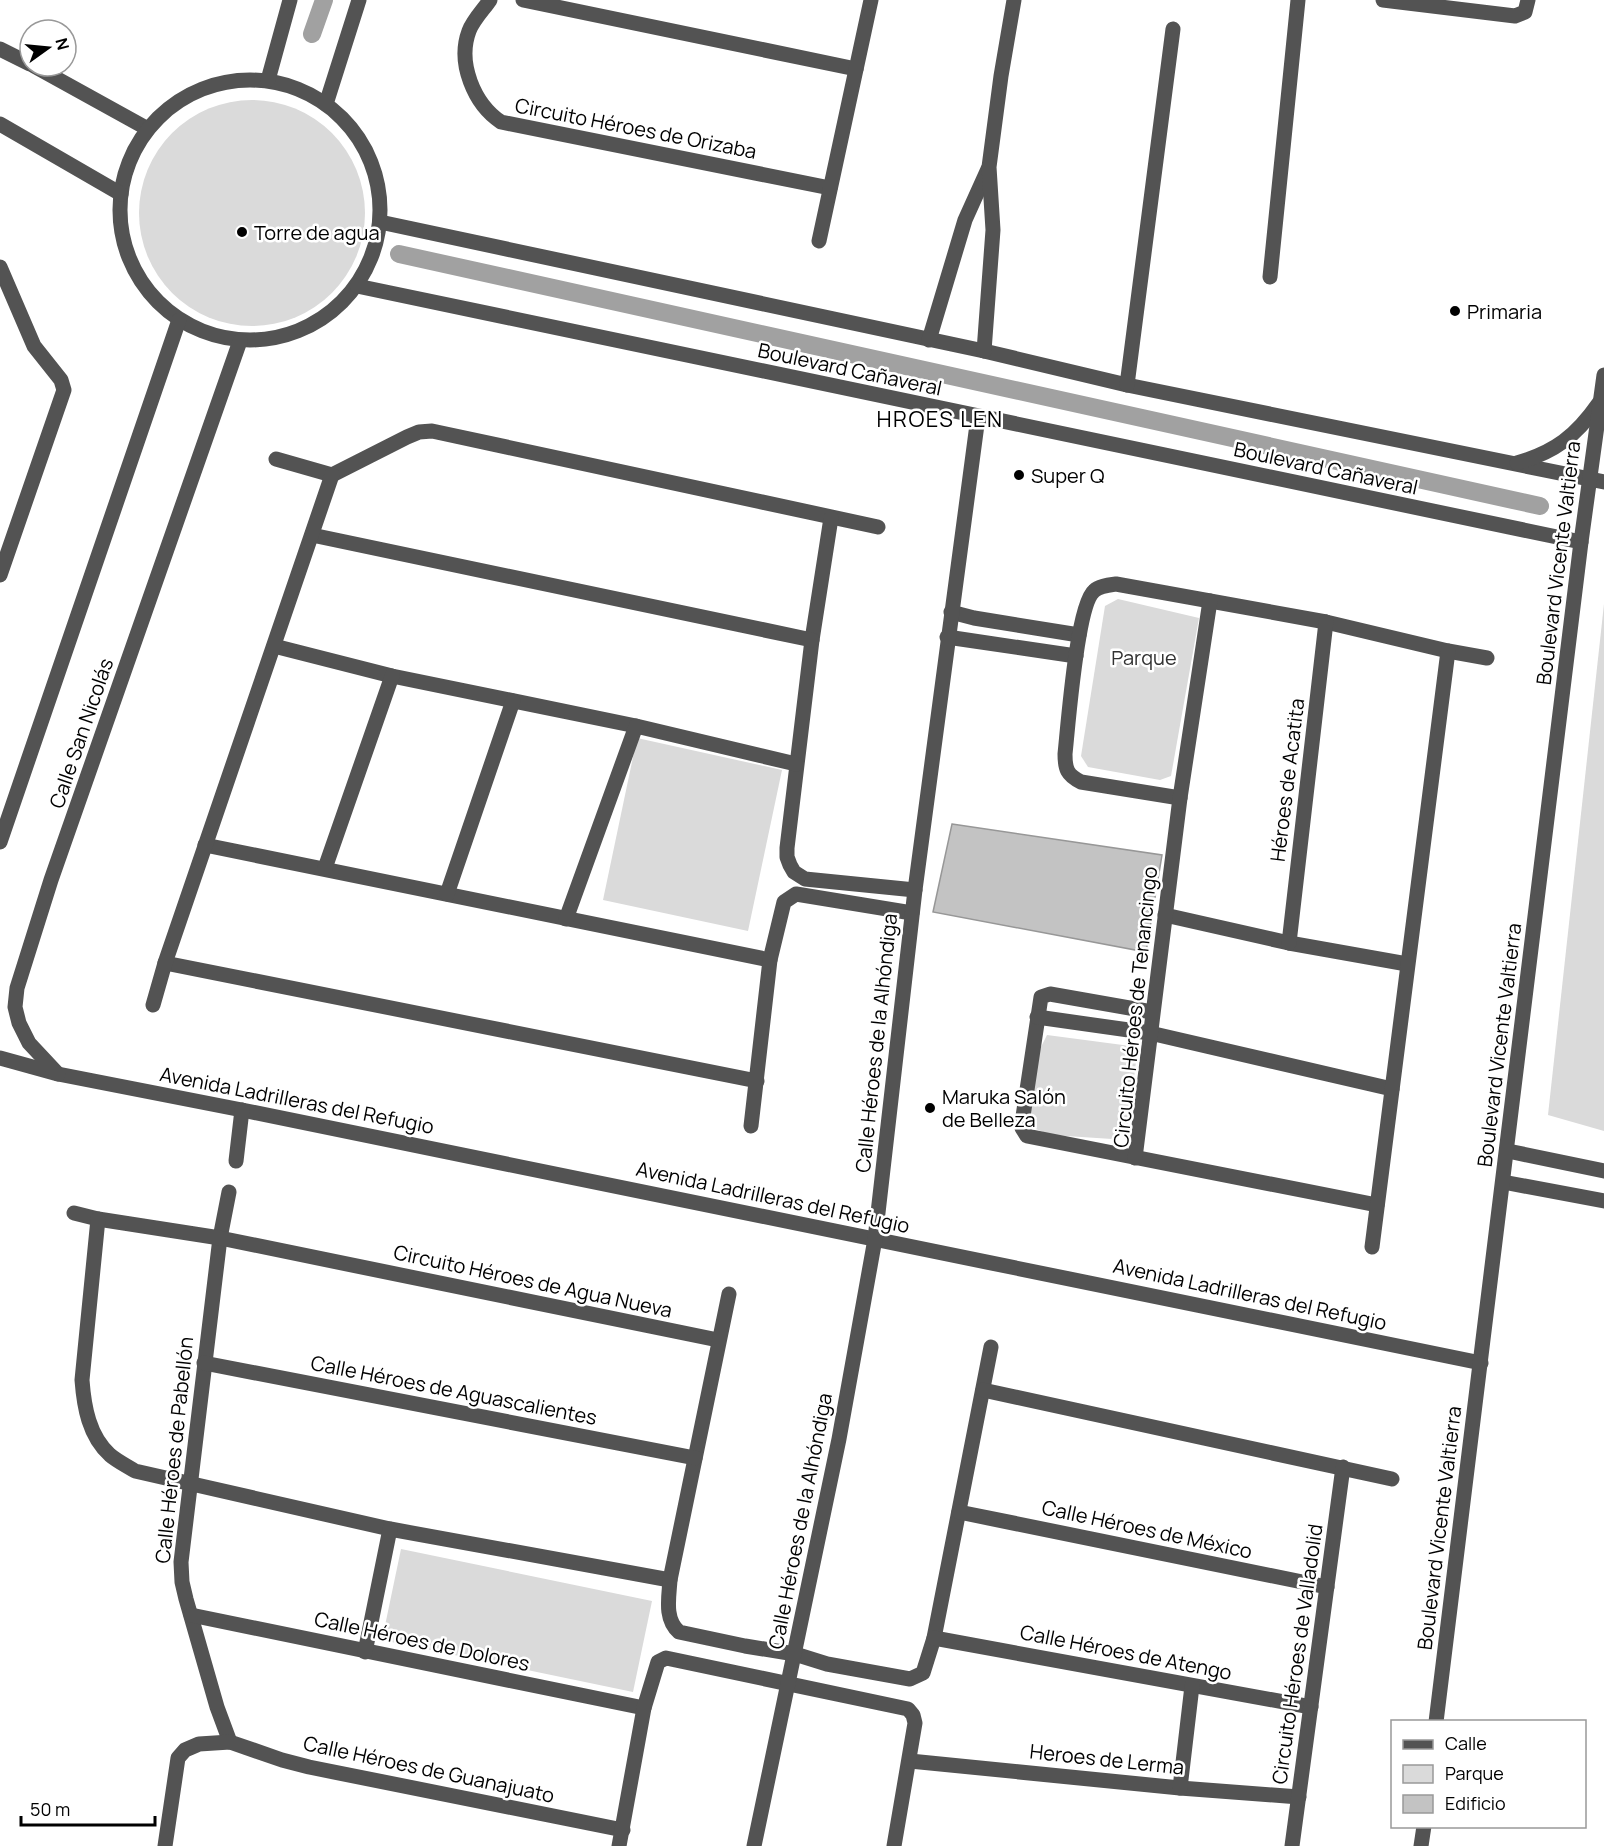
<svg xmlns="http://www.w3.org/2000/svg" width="1604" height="1846" viewBox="0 0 1604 1846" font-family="Manrope,sans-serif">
  <rect width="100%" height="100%" fill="#fff"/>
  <g fill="#dadada">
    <circle cx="252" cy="213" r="113"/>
    <polygon points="1118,599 1199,618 1171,776 1160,780 1088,767 1081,756 1105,606"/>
    <polygon points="1604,604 1604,1131 1548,1115"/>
    <polygon points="637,738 782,770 748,931 603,900"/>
    <polygon points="1047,1035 1138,1047 1127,1131 1112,1139 1051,1135 1028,1126 1039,1051"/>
    <polygon points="401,1549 652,1601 633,1692 382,1640"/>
  </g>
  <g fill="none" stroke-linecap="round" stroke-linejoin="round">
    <g stroke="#a1a1a1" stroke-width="18">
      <polyline points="312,34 324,0"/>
      <polyline points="399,254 1540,506"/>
    </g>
  </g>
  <polygon fill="#c3c3c3" stroke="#979797" stroke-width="1.5" points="952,824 1162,855 1146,952 933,912"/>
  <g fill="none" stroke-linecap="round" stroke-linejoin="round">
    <g stroke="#535353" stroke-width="15">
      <path d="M490 0C484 9 473 20 469 31 457 63 474 104 501 122L830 188"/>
      <polyline points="523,0 856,69"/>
      <polyline points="1383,0 1515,16 1525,12 1528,0"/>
      <polyline points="0,49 30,64"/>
      <polyline points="34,66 148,129"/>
      <circle cx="250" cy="210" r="130"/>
      <polyline points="268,80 290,0"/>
      <polyline points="326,104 359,0"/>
      <polyline points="0,124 121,194"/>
      <polyline points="380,222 984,351 1127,385 1604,482"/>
      <polyline points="819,241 871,0"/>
      <polyline points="0,267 34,346 61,380 64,390 0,575"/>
      <polyline points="1270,277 1298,0"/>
      <polyline points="357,286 1581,542"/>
      <polyline points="929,340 965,220 988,169"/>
      <polyline points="984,351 993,230 989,167 1001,76 1014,0"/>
      <polyline points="1127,385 1173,29"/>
      <polyline points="276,459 332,475 407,437 419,432 432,431 878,527"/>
      <path d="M1517 463C1555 452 1576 436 1599 403"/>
      <polyline points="831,518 812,640 787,848 787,857 790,865 794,872 805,879 915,890"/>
      <polyline points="312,535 812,640"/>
      <polyline points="951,612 974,618 1079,635"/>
      <polyline points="947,637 1076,656"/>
      <polyline points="274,646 392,676 636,726 796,764"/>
      <path d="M1180 798 1081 782C1067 775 1065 769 1065 754 1068 726 1077 605 1094 591 1099 586 1109 585 1116 584L1326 622 1448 651 1487 658"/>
      <polyline points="0,842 179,320"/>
      <polyline points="205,845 770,960"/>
      <polyline points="325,868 392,676"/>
      <polyline points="447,894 513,701"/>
      <polyline points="1165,915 1289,943 1407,964"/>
      <polyline points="566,919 636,726"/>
      <polyline points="1289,943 1326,622"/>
      <polyline points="165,963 757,1081"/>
      <polyline points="153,1005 165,963 332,475"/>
      <polyline points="1152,1012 1050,994 1041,997 1022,1123 1022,1128 1027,1136 1377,1205"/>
      <polyline points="1037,1017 1150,1033 1392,1089"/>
      <polyline points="0,1058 58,1074 242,1110 1481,1363"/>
      <polyline points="58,1074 29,1043 19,1023 15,1007 17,988 51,880 240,341"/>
      <polyline points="751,1126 770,960 784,902 796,894 912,913"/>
      <polyline points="1508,1151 1604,1171"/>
      <polyline points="1135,1158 1180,798 1210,601"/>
      <polyline points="236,1161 242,1110"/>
      <polyline points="1503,1182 1604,1201"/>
      <polyline points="229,1192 220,1238 181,1562 182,1582 186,1599 217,1707 230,1742"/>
      <polyline points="74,1213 98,1219 220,1238 718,1340"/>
      <path d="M98 1219 82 1380C84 1407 89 1436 110 1455 117 1461 127 1466 135 1471L390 1529 670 1580"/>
      <polyline points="1372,1247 1448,651"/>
      <path d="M729 1294 670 1580C669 1597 664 1619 679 1632L745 1646 795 1654 827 1664 910 1679 923 1673 934 1638 991 1347"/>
      <polyline points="204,1363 695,1458"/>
      <polyline points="983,1390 1392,1479"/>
      <polyline points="959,1512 1327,1587"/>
      <polyline points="191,1615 644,1708"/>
      <polyline points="934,1638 1311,1707"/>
      <polyline points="365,1652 390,1529"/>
      <polyline points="1436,1722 1581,542 1604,375"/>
      <polyline points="910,1761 1180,1788 1299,1797"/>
      <polyline points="1180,1788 1192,1686"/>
      <polyline points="165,1846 178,1758 185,1750 199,1744 230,1742 282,1760 309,1767 623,1830"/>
      <polyline points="619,1846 644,1708 658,1662 666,1658 908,1709 913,1715 915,1723 894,1846"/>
      <polyline points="754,1846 839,1439 875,1239 915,890 978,417"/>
      <polyline points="1292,1846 1343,1467"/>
      <polyline points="1421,1846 1424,1826"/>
    </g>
  </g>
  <g fill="#000" stroke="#fff" stroke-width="2">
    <circle cx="242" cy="232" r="6"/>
    <circle cx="1455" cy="311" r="6"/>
    <circle cx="1019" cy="475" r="6"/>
    <circle cx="930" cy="1108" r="6"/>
  </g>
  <g text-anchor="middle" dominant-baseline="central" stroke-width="5" stroke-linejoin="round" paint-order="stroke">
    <g font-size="20" fill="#000" stroke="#fff">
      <text transform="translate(636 128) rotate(11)">Circuito Héroes de Orizaba</text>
      <text transform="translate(850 369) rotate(12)">Boulevard Cañaveral</text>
      <text transform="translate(1326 468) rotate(12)">Boulevard Cañaveral</text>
      <text transform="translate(1558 563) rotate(-83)">Boulevard Vicente Valtierra</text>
      <text transform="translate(81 733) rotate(-71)">Calle San Nicolás</text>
      <text transform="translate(1287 780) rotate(-83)">Héroes de Acatita</text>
      <text transform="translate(1135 1007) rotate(-84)">Circuito Héroes de Tenancingo</text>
      <text transform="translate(876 1043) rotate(-84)">Calle Héroes de la Alhóndiga</text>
      <text transform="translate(1499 1045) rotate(-83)">Boulevard Vicente Valtierra</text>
      <text transform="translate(297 1100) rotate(11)">Avenida Ladrilleras del Refugio</text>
      <text transform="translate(773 1197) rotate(12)">Avenida Ladrilleras del Refugio</text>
      <text transform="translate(533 1281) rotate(12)">Circuito Héroes de Agua Nueva</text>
      <text transform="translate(1250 1294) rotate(12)">Avenida Ladrilleras del Refugio</text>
      <text transform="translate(454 1390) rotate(11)">Calle Héroes de Aguascalientes</text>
      <text transform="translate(174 1450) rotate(-84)">Calle Héroes de Pabellón</text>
      <text transform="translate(800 1521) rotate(-79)">Calle Héroes de la Alhóndiga</text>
      <text transform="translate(1439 1528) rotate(-83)">Boulevard Vicente Valtierra</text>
      <text transform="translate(1147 1529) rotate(12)">Calle Héroes de México</text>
      <text transform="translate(422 1641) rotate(12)">Calle Héroes de Dolores</text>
      <text transform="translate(1126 1652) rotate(11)">Calle Héroes de Atengo</text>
      <text transform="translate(1297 1654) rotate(-82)">Circuito Héroes de Valladolid</text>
      <text transform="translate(1107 1759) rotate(6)">Heroes de Lerma</text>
      <text transform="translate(429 1769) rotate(12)">Calle Héroes de Guanajuato</text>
    </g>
    <g font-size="20" fill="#000" stroke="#fff" text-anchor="start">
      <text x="254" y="232">Torre de agua</text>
      <text x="1467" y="311">Primaria</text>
      <text x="1031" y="475">Super Q</text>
      <text x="942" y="1096">Maruka Salón<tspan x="942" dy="23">de Belleza</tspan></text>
    </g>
    <g font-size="20" fill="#313131" stroke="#fff">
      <text x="1144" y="657">Parque</text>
    </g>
    <g font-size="22" letter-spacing="1.5" fill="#000" stroke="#fff">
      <text x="940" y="419">HROES LEN</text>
    </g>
  </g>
  <rect x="1391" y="1720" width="195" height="108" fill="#ffffff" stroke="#999999" stroke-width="1.5"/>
  <rect x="1403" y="1740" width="30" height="9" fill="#535353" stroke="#999999" stroke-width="1.5"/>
  <text x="1445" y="1750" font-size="18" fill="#000000">Calle</text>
  <rect x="1403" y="1765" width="30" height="18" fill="#dadada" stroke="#999999" stroke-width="1.5"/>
  <text x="1445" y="1780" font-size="18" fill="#000000">Parque</text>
  <rect x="1403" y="1795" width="30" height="18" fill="#c3c3c3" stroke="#999999" stroke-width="1.5"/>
  <text x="1445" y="1810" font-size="18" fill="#000000">Edificio</text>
  <g transform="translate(48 48) rotate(75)"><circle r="28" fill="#ffffff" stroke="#999999" stroke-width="1.5"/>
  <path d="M0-4.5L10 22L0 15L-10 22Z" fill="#000000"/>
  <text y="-9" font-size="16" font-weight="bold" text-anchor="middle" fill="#000000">N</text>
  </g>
  <path d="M21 1816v9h134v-9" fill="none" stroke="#000000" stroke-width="3"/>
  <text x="30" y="1816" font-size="18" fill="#000000" stroke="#ffffff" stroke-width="4.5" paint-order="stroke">50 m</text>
</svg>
